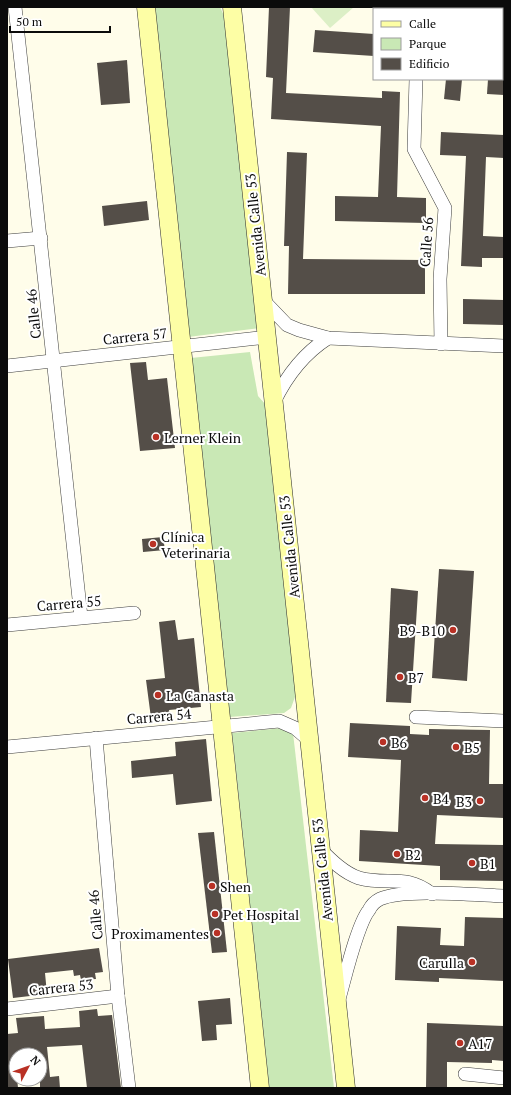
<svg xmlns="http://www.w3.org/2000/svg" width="511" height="1095" viewBox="0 0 511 1095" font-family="'PT Serif',serif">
  <rect width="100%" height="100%" fill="#fffdea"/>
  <g fill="#c9e8b5">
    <polygon points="154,7 220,7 227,22 260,328 188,337"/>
    <polygon points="250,352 258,396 266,405 296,694 291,708 284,713 229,717 191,358"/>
    <polygon points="283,728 293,733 334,1088 269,1088 232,733"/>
  </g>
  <polygon fill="#dcefc6" points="311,7 354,7 330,28"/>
  <g fill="#544e48">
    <polygon points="269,7 290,7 286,93 382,98 382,91 400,92 397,197 426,198 426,223 335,221 335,196 378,197 381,126 271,119 273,78 266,77"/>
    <polygon points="315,30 374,34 374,56 313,52"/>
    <polygon points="127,60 130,103 101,105 97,63"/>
    <polygon points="446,79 462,79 460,101 444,99"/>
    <polygon points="488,79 504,79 504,95 487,94"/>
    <polygon points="441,132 504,135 504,158 486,157 483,236 504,237 504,258 482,258 482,267 461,266 466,156 440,155"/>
    <polygon points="287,152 307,153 303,259 425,260 425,294 288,294 289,246 284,246"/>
    <polygon points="147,201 149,220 104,226 102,206"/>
    <polygon points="463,299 504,300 504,325 463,324"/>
    <polygon points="146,362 148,380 167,378 175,448 140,451 130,363"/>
    <polygon points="163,537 165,550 143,552 142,539"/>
    <polygon points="439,569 474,571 467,681 432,678"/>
    <polygon points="391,588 418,591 411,703 386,702"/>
    <polygon points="175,620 178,640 194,638 201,707 169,710 170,716 151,718 146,680 165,678 159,622"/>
    <polygon points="350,723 410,726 410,734 429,735 429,729 490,730 489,784 504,784 504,818 437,815 435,844 504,845 504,881 440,880 440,866 359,861 360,830 398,832 401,760 348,757"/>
    <polygon points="206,739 212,801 176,805 173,774 132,778 131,761 176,756 175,742"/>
    <polygon points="214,832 227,952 212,953 198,833"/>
    <polygon points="465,917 504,918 504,981 439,978 439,982 395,980 397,926 441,928 440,945 464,946"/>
    <polygon points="99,948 103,972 95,973 96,979 81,980 80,975 74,976 73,970 45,973 47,994 13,998 8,959"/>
    <polygon points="230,998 232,1024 216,1025 217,1040 202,1041 198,1001"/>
    <polygon points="97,1009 98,1016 112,1015 121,1088 87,1088 82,1045 47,1047 50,1077 59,1076 60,1088 40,1088 40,1055 15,1055 18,1088 7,1088 7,1034 18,1033 16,1018 44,1016 45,1029 80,1027 79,1011"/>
    <polygon points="427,1023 504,1026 504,1061 492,1060 492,1063 447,1062 447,1088 426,1088"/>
  </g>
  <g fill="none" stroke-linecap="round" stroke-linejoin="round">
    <defs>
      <g id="street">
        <polyline points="15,7 81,617"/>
        <polyline points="422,9 422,7"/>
        <polyline points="416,79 414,149 445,208 440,279 441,344"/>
        <polyline points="7,241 41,238"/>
        <polyline points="264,301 287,325 299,330 328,338 504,346"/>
        <polyline points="7,366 267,337"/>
        <path d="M274 402C287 375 303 354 328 338"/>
        <polyline points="7,625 134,613"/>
        <polyline points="416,717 504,721"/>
        <polyline points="96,738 118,996 129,1088"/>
        <polyline points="7,747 279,721 295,728 309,740"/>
        <path d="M320 849C331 860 344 873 359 878 388 886 405 873 432 894"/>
        <path d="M339 999C345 978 357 925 369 910 371 906 376 901 380 899 403 888 476 895 504 896"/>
        <polyline points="7,1009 118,996"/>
        <polyline points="465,1074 504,1078"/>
      </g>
      <g id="secondary">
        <polyline points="146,7 260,1088"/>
        <polyline points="232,7 346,1088"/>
      </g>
    </defs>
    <use href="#street" stroke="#3e3e3e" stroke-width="14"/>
    <use href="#secondary" stroke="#2d2d2d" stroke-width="19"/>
    <use href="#street" stroke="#fff" stroke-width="13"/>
    <use href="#secondary" stroke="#fdfea5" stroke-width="18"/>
  </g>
  <g fill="#b93125" stroke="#fff" stroke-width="1.5">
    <circle cx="156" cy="437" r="4"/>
    <circle cx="153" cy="544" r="4"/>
    <circle cx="453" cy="630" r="4"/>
    <circle cx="400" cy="677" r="4"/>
    <circle cx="158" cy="695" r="4"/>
    <circle cx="383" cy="742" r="4"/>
    <circle cx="456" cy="747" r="4"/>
    <circle cx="425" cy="798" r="4"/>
    <circle cx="480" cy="801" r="4"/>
    <circle cx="397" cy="854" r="4"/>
    <circle cx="472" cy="863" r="4"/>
    <circle cx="212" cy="886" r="4"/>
    <circle cx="215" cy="914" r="4"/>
    <circle cx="217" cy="933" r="4"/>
    <circle cx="472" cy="962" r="4"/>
    <circle cx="460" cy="1043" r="4"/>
  </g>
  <g text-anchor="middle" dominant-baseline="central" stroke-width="4" stroke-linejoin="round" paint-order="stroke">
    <g font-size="14" fill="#0b0b0b" stroke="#fff">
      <text transform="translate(255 225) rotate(-96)">Avenida Calle 53</text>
      <text transform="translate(426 242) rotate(-86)">Calle 56</text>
      <text transform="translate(33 314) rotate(-96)">Calle 46</text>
      <text transform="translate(135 336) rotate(-6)">Carrera 57</text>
      <text transform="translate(289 547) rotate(-96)">Avenida Calle 53</text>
      <text transform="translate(69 603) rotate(-5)">Carrera 55</text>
      <text transform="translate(159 716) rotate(-5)">Carrera 54</text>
      <text transform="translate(322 870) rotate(-96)">Avenida Calle 53</text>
      <text transform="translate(95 915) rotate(-95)">Calle 46</text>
      <text transform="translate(61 987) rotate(-6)">Carrera 53</text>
    </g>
    <g font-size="14" fill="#0b0b0b" stroke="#fff" text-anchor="start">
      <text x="164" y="437">Lerner Klein</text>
      <text x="161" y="536">Clínica<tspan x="161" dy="16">Veterinaria</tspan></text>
      <text x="445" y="630" text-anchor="end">B9-B10</text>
      <text x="408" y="677">B7</text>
      <text x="166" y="695">La Canasta</text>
      <text x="391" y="742">B6</text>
      <text x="464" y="747">B5</text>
      <text x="433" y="798">B4</text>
      <text x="472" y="801" text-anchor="end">B3</text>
      <text x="405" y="854">B2</text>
      <text x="480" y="863">B1</text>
      <text x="220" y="886">Shen</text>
      <text x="223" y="914">Pet Hospital</text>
      <text x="209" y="933" text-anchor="end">Proximamentes</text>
      <text x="464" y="962" text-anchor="end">Carulla</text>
      <text x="468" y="1043">A17</text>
    </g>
  </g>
  <rect width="511" height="1095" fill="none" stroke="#0b0b0b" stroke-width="16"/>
  <rect x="373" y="8" width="130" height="72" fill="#ffffff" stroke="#9d9d9d"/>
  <rect x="381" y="21" width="20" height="6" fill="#fdfea5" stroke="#9d9d9d"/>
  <text x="409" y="28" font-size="12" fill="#0b0b0b">Calle</text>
  <rect x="381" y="38" width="20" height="12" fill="#c9e8b5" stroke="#9d9d9d"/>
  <text x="409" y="48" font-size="12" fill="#0b0b0b">Parque</text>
  <rect x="381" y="58" width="20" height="12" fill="#544e48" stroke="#9d9d9d"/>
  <text x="409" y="68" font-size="12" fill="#0b0b0b">Edificio</text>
  <g transform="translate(28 1067) rotate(49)"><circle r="19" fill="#ffffff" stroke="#9d9d9d"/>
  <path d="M0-3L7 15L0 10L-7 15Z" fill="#b93125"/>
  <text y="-6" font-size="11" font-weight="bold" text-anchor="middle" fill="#0b0b0b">N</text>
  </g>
  <path d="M10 26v6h100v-6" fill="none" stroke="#0b0b0b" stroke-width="2"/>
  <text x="16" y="26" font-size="12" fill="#0b0b0b" stroke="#ffffff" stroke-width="3" paint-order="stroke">50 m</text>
</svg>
